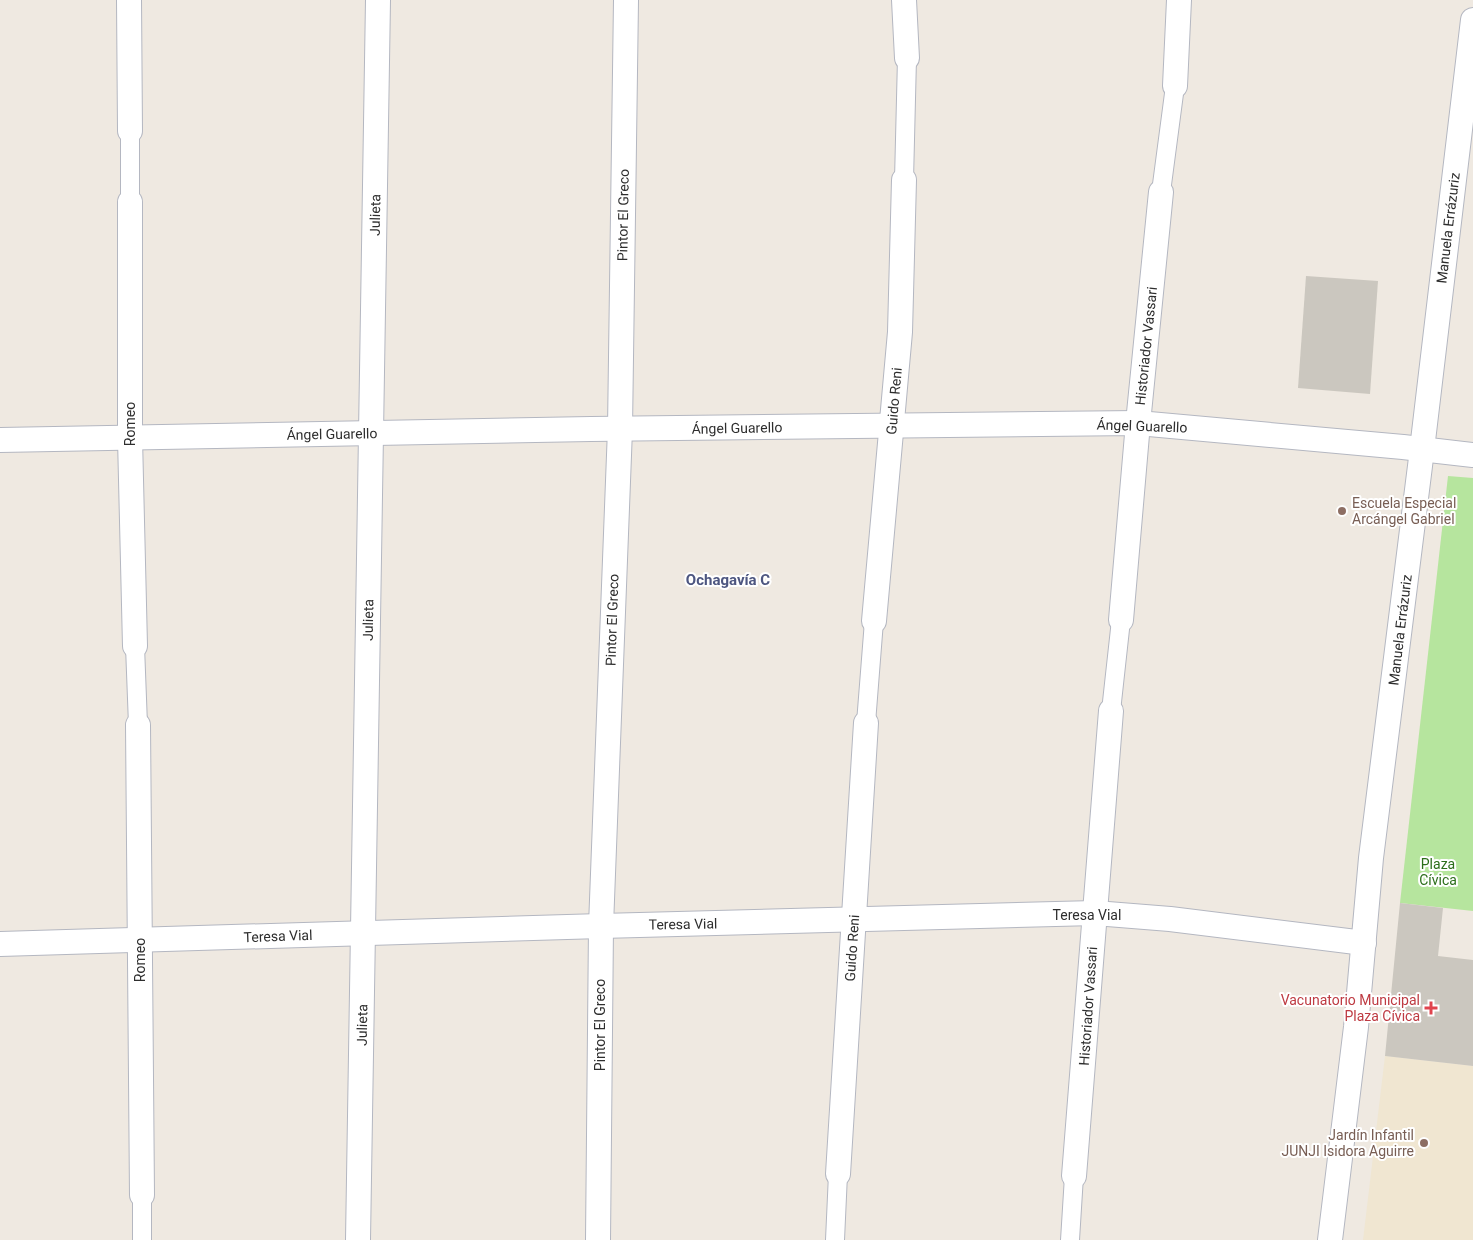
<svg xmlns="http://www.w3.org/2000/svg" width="1473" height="1240" viewBox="0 0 1473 1240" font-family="Roboto,sans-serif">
  <rect width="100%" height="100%" fill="#efe9e1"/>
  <polygon fill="#f0e6d1" points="1385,1056 1473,1066 1473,1240 1363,1240"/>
  <polygon fill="#b6e59e" points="1448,476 1473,478 1473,911 1400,903"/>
  <g fill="#cbc7bf">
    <polygon points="1306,276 1378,281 1370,394 1298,388"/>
    <polygon points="1400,903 1443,908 1438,956 1473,960 1473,1066 1385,1056"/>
  </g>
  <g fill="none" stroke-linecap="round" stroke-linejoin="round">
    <defs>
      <g id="pedestrian">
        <polyline points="904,180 907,58"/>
        <polyline points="1161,192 1175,86"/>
        <polyline points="130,202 130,131"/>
        <polyline points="135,646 138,725"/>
        <polyline points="1111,711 1121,620"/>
        <polyline points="866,723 874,621"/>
        <polyline points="142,1195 142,1240"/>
        <polyline points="835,1240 838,1174"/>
        <polyline points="1070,1240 1074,1176"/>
      </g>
      <g id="minor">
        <polyline points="129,0 130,131"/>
        <polyline points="904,0 907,58"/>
        <polyline points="1175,86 1179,0"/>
        <polyline points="130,202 130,438 135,646"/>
        <polyline points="0,440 591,429 1138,423 1403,447 1473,455"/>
        <polyline points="1121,620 1138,423 1161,192"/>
        <polyline points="874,621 900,332 904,180"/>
        <polyline points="138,725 142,1195"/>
        <polyline points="0,944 601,926 1095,913 1170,919 1364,943"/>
        <polyline points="838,1174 866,723"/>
        <polyline points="1074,1176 1111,711"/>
        <polyline points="358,1240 378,0"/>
        <polyline points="598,1240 601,926 620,429 626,0"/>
        <polyline points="1330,1240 1356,1027 1371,858 1420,466 1473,20"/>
      </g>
    </defs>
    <use href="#pedestrian" stroke="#b4b7c1" stroke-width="20"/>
    <use href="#minor" stroke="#b4b7c1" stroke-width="26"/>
    <use href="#pedestrian" stroke="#fff" stroke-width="18"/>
    <use href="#minor" stroke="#fff" stroke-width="24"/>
  </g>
  <g fill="#8d6e63" stroke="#fff" stroke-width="2">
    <circle cx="1342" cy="511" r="5"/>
    <circle cx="1424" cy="1143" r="5"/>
  </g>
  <path fill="#e0444e" stroke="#fff" stroke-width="2" d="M1428.5 1000.5h5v5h5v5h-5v5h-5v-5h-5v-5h5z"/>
  <g text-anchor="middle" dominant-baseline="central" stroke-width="4" stroke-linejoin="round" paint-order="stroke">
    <g font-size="14" fill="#2e2e2e" stroke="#fff">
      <text transform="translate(375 215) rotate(-89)">Julieta</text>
      <text transform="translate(623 215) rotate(-89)">Pintor El Greco</text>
      <text transform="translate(1448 228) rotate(-83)">Manuela Errázuriz</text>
      <text transform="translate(1146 346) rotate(-84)">Historiador Vassari</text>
      <text transform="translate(894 401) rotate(-85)">Guido Reni</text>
      <text transform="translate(130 424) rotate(-90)">Romeo</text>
      <text transform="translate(1142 426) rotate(2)">Ángel Guarello</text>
      <text transform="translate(737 428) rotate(-1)">Ángel Guarello</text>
      <text transform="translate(332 434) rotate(-1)">Ángel Guarello</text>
      <text transform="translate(368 620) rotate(-89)">Julieta</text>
      <text transform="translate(612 620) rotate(-88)">Pintor El Greco</text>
      <text transform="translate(1400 630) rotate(-83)">Manuela Errázuriz</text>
      <text x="1087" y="915">Teresa Vial</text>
      <text transform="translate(683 924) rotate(-1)">Teresa Vial</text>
      <text transform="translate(278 936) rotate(-2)">Teresa Vial</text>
      <text transform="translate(852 948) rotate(-86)">Guido Reni</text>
      <text transform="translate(140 960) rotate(-90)">Romeo</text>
      <text transform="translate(1088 1006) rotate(-86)">Historiador Vassari</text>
      <text transform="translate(362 1025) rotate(-89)">Julieta</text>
      <text transform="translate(600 1025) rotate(-90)">Pintor El Greco</text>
    </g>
    <g font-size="14" fill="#785e54" stroke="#fff" text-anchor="start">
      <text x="1352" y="503">Escuela Especial<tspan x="1352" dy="16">Arcángel Gabriel</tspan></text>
      <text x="1414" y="1135" text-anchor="end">Jardín Infantil<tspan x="1414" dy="16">JUNJI Isidora Aguirre</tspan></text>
    </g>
    <g font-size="14" fill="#2c6e1b" stroke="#fff">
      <text x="1438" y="864">Plaza<tspan x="1438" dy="16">Cívica</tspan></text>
    </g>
    <g font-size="14" fill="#be3a42" stroke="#fff" text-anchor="end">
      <text x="1420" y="1000">Vacunatorio Municipal<tspan x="1420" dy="16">Plaza Cívica</tspan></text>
    </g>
    <g font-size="15" font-weight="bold" fill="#4d5680" stroke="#fff">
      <text x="728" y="580">Ochagavía C</text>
    </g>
  </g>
</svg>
